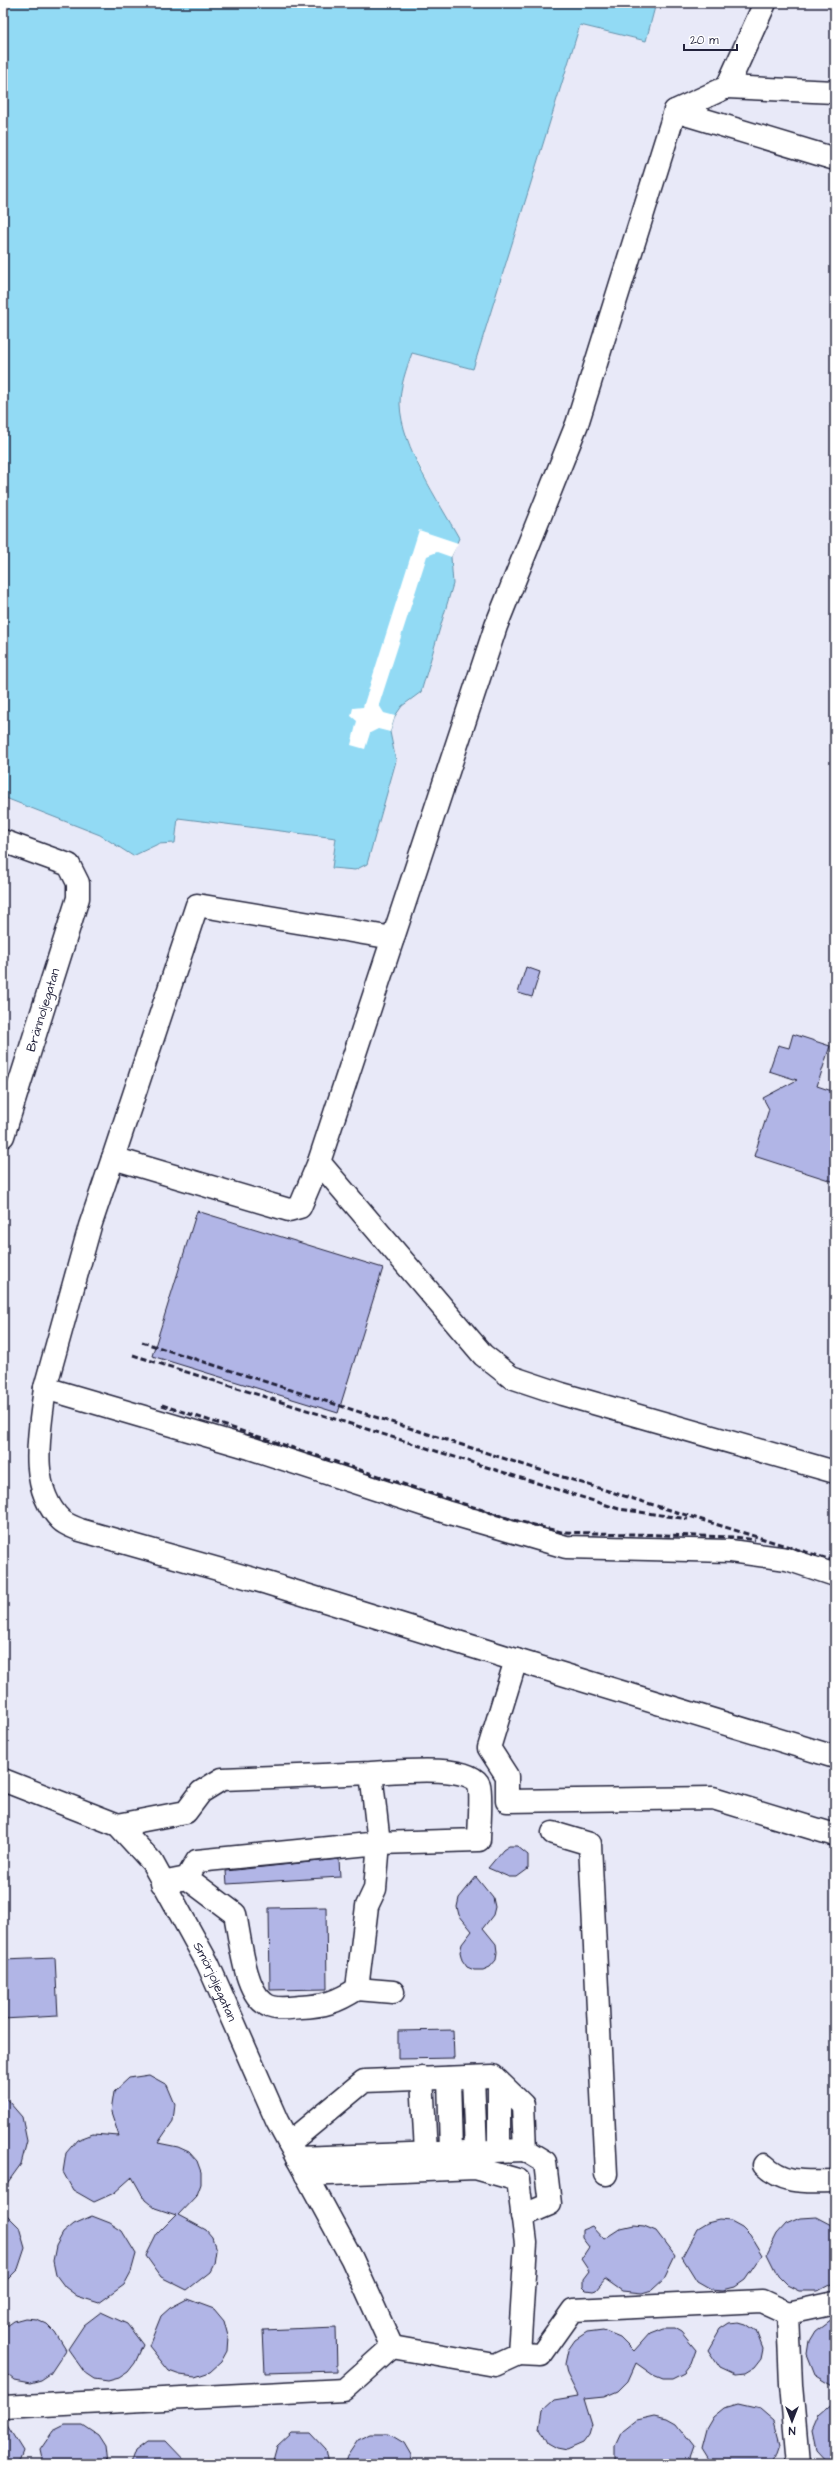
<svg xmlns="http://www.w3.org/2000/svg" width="838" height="2467" viewBox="0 0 838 2467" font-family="'Architects Daughter',sans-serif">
  <rect width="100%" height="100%" fill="#fff"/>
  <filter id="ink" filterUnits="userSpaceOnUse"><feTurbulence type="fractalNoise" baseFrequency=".025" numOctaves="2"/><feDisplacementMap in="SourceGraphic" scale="8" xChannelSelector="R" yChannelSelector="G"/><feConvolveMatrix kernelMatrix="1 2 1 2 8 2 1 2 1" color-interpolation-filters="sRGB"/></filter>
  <g filter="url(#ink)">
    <polygon fill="#e8e9f8" points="656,3 835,3 835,2464 3,2464 3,797 100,835 133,856 158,844 175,843 178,818 336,838 396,761 390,732 395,716 402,706 421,692 453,584 451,557 458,543 411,448 402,425 400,404 401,383 412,353 473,369 580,25 646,41"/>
    <path fill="#92daf4" stroke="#6590aa" d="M3 3H656L646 41 580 25 473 369 412 353C406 370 400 386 400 404 401 446 439 502 459 538L451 557 453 584 421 692 402 706 395 716 390 732 396 761 367 864 355 870 332 868 336 838 178 818 175 843 158 844 133 856 100 835 3 797Z"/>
    <polygon fill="#fff" points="419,530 458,543 451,557 437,552 427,556 379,705 384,713 395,716 390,732 378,729 370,733 365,749 351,745 357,721 351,716 353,708 363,707"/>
    <g fill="#b1b5e6" stroke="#22223b">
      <polygon points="526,967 540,972 532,997 518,993"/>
      <polygon points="793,1034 830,1046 817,1086 835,1092 835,1182 754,1156 769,1109 763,1098 797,1080 769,1071 778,1045 789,1048"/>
      <polygon points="197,1211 383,1268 338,1413 152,1356"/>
      <polygon points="509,1846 517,1846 528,1855 528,1869 517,1877 509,1877 488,1868 503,1850"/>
      <polygon points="339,1859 340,1877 227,1884 226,1871"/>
      <polygon points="476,1877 493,1898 495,1907 493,1915 483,1928 496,1944 497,1952 496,1960 490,1967 483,1970 474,1970 467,1967 462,1960 460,1952 462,1944 472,1931 459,1915 457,1907 459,1898"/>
      <polygon points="326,1907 327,1989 270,1990 269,1908"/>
      <polygon points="55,1958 58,2016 3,2019 3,1960"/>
      <polygon points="453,2030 454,2058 398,2059 398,2031"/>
      <polygon points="149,2075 167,2085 175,2104 173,2121 158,2143 178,2147 189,2152 197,2161 201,2172 201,2184 197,2195 178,2215 206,2230 212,2237 216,2250 214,2264 210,2272 187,2290 161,2277 146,2256 157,2234 176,2215 155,2208 145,2200 132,2177 114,2193 94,2202 73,2190 63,2172 66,2153 77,2140 93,2134 119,2136 111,2112 114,2092 129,2078"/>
      <polygon points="3,2095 22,2117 27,2141 21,2164 3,2189"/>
      <polygon points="3,2211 19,2227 25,2248 18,2269 3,2284"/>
      <polygon points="92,2216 110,2223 122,2231 136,2254 131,2272 124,2285 99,2303 77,2296 65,2287 56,2275 53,2261 56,2246 63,2233 74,2224"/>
      <polygon points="816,2217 835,2227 835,2282 818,2291 799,2291 787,2285 778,2276 767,2254 777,2234 786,2224 800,2218"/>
      <polygon points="719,2220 731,2221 742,2227 750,2235 762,2255 745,2280 735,2287 723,2290 711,2289 697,2281 682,2257 697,2229 707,2223"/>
      <polygon points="634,2225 644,2226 656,2231 675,2256 664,2279 652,2290 642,2293 622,2291 605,2279 596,2290 593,2291 586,2290 583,2287 583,2279 589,2271 581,2259 589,2247 582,2238 582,2230 592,2226 604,2239 621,2228"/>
      <polygon points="187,2299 214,2309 224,2321 228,2336 227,2351 221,2362 210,2372 195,2377 180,2375 169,2371 149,2346 161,2316 170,2308"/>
      <polygon points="101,2312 127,2324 143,2345 135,2363 128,2372 119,2378 108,2381 94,2379 85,2373 68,2349 84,2325"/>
      <polygon points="835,2316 835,2386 815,2374 807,2354 809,2341 815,2331"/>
      <polygon points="25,2318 36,2319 47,2324 55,2332 66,2350 50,2374 41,2380 30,2383 14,2380 3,2371 3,2329 14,2321"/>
      <polygon points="739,2322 746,2324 756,2331 763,2349 761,2359 754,2368 744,2374 735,2375 720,2368 708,2350 720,2329 729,2323"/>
      <polygon points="336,2327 337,2371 265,2373 263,2330"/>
      <polygon points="663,2328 674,2328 681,2332 696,2350 691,2364 684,2373 672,2379 663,2379 653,2375 636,2363 628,2381 618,2391 604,2397 584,2399 592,2425 589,2435 583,2443 567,2450 557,2448 548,2443 540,2428 543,2410 554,2400 578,2396 567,2374 565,2364 568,2350 575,2340 587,2332 603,2330 620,2337 634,2351 650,2333"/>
      <polygon points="835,2402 835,2464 828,2464 816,2451 812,2432 819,2416"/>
      <polygon points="738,2404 760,2409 774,2421 780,2444 773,2464 711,2464 701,2448 706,2429 713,2417 724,2408"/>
      <polygon points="654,2416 667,2419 676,2424 694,2447 688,2464 615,2464 615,2446 622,2431 636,2420"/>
      <polygon points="3,2419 23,2451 18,2464 3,2464"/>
      <polygon points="65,2425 83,2425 98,2435 105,2446 107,2464 43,2464 40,2450 53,2431"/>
      <polygon points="291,2433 310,2433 325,2449 328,2464 272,2464 277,2446"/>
      <polygon points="371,2434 389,2434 404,2443 411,2455 411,2464 342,2464 358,2440"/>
      <polygon points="147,2441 166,2441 188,2464 130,2464 135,2450"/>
    </g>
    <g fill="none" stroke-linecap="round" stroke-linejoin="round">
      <defs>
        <g id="minor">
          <polyline points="765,3 727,87 675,111 577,424 496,626 319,1162 483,1355 511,1377 562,1394 835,1472"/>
          <polyline points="727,87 835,92"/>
          <polyline points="675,111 835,159"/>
          <polyline points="3,841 69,865 78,883 78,898 3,1136"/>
          <polyline points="113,1158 197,905 393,938"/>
          <polyline points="319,1162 300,1207 289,1210 113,1158 90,1226 45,1388 250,1448 446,1512 566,1547 730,1551 787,1559 835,1575"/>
          <path d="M45 1388C40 1430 27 1487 61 1520 66 1525 74 1527 80 1530L267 1583 516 1660"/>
          <polyline points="835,1757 516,1660 489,1748 507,1776 507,1801 713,1798 835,1835"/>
          <path id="s1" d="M3 1780 118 1825 152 1862 208 1964 277 2121 352 2259 392 2347 344 2390 3 2407"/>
          <path d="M118 1825 186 1812 201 1792 222 1779 371 1773 379 1843 479 1840C479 1829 482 1794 479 1785 471 1763 392 1772 371 1773"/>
          <polyline points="553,1833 590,1844 606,2174"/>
          <path d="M162 1883 187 1878 235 1914C240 1937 244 1989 264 2003 273 2011 289 2008 300 2007 324 2006 337 2002 357 1989L367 1906 375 1889 379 1843 197 1861 187 1878"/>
          <polyline points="357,1989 393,1992"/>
          <polyline points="473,2077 476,2151"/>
          <polyline points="422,2078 426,2153"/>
          <polyline points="449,2078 451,2152"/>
          <polyline points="289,2143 364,2081 493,2076 523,2105 525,2150 545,2162 550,2204 522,2216"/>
          <polyline points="499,2150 499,2082"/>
          <polyline points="297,2158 525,2150"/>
          <path d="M764 2165C785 2185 808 2181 835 2181"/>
          <polyline points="306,2175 475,2168 518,2180 526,2243 519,2354 495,2365 392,2347"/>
          <polyline points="788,2313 835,2303"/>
          <polyline points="519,2354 541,2355 573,2310 762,2301 788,2313 791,2385 798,2464"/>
        </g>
      </defs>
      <use href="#minor" stroke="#22223b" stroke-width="25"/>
      <use href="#minor" stroke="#fff" stroke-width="22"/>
      <g stroke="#22223b" stroke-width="3" stroke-dasharray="6 3" stroke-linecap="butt">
        <polyline points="142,1342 540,1470 835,1561"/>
        <polyline points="133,1355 619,1509 688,1519"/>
        <polyline points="162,1405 510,1519 561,1532 735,1537 755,1540"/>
      </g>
    </g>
  </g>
  <g text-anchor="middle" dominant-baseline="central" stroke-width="3.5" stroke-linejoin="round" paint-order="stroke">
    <g font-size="13" fill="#22223b" stroke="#fff">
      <text transform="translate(43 1010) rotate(-73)">Brännoljegatan</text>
      <text stroke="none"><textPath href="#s1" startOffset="309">Smörjoljegatan</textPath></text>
    </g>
  </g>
  <rect width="838" height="2467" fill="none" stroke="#fff" stroke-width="16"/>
  <rect x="8" y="8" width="822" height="2451" fill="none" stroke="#22223b" stroke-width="1.5" filter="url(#ink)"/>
  <g transform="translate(792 2421) rotate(180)" stroke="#ffffff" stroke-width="3" paint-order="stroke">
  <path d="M0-3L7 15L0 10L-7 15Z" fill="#22223b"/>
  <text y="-6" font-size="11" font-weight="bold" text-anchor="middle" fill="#22223b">N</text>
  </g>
  <path d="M684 44v6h53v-6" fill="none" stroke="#22223b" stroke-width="2"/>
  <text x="690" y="44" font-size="12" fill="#22223b" stroke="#ffffff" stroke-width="3" paint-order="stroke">20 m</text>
</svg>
